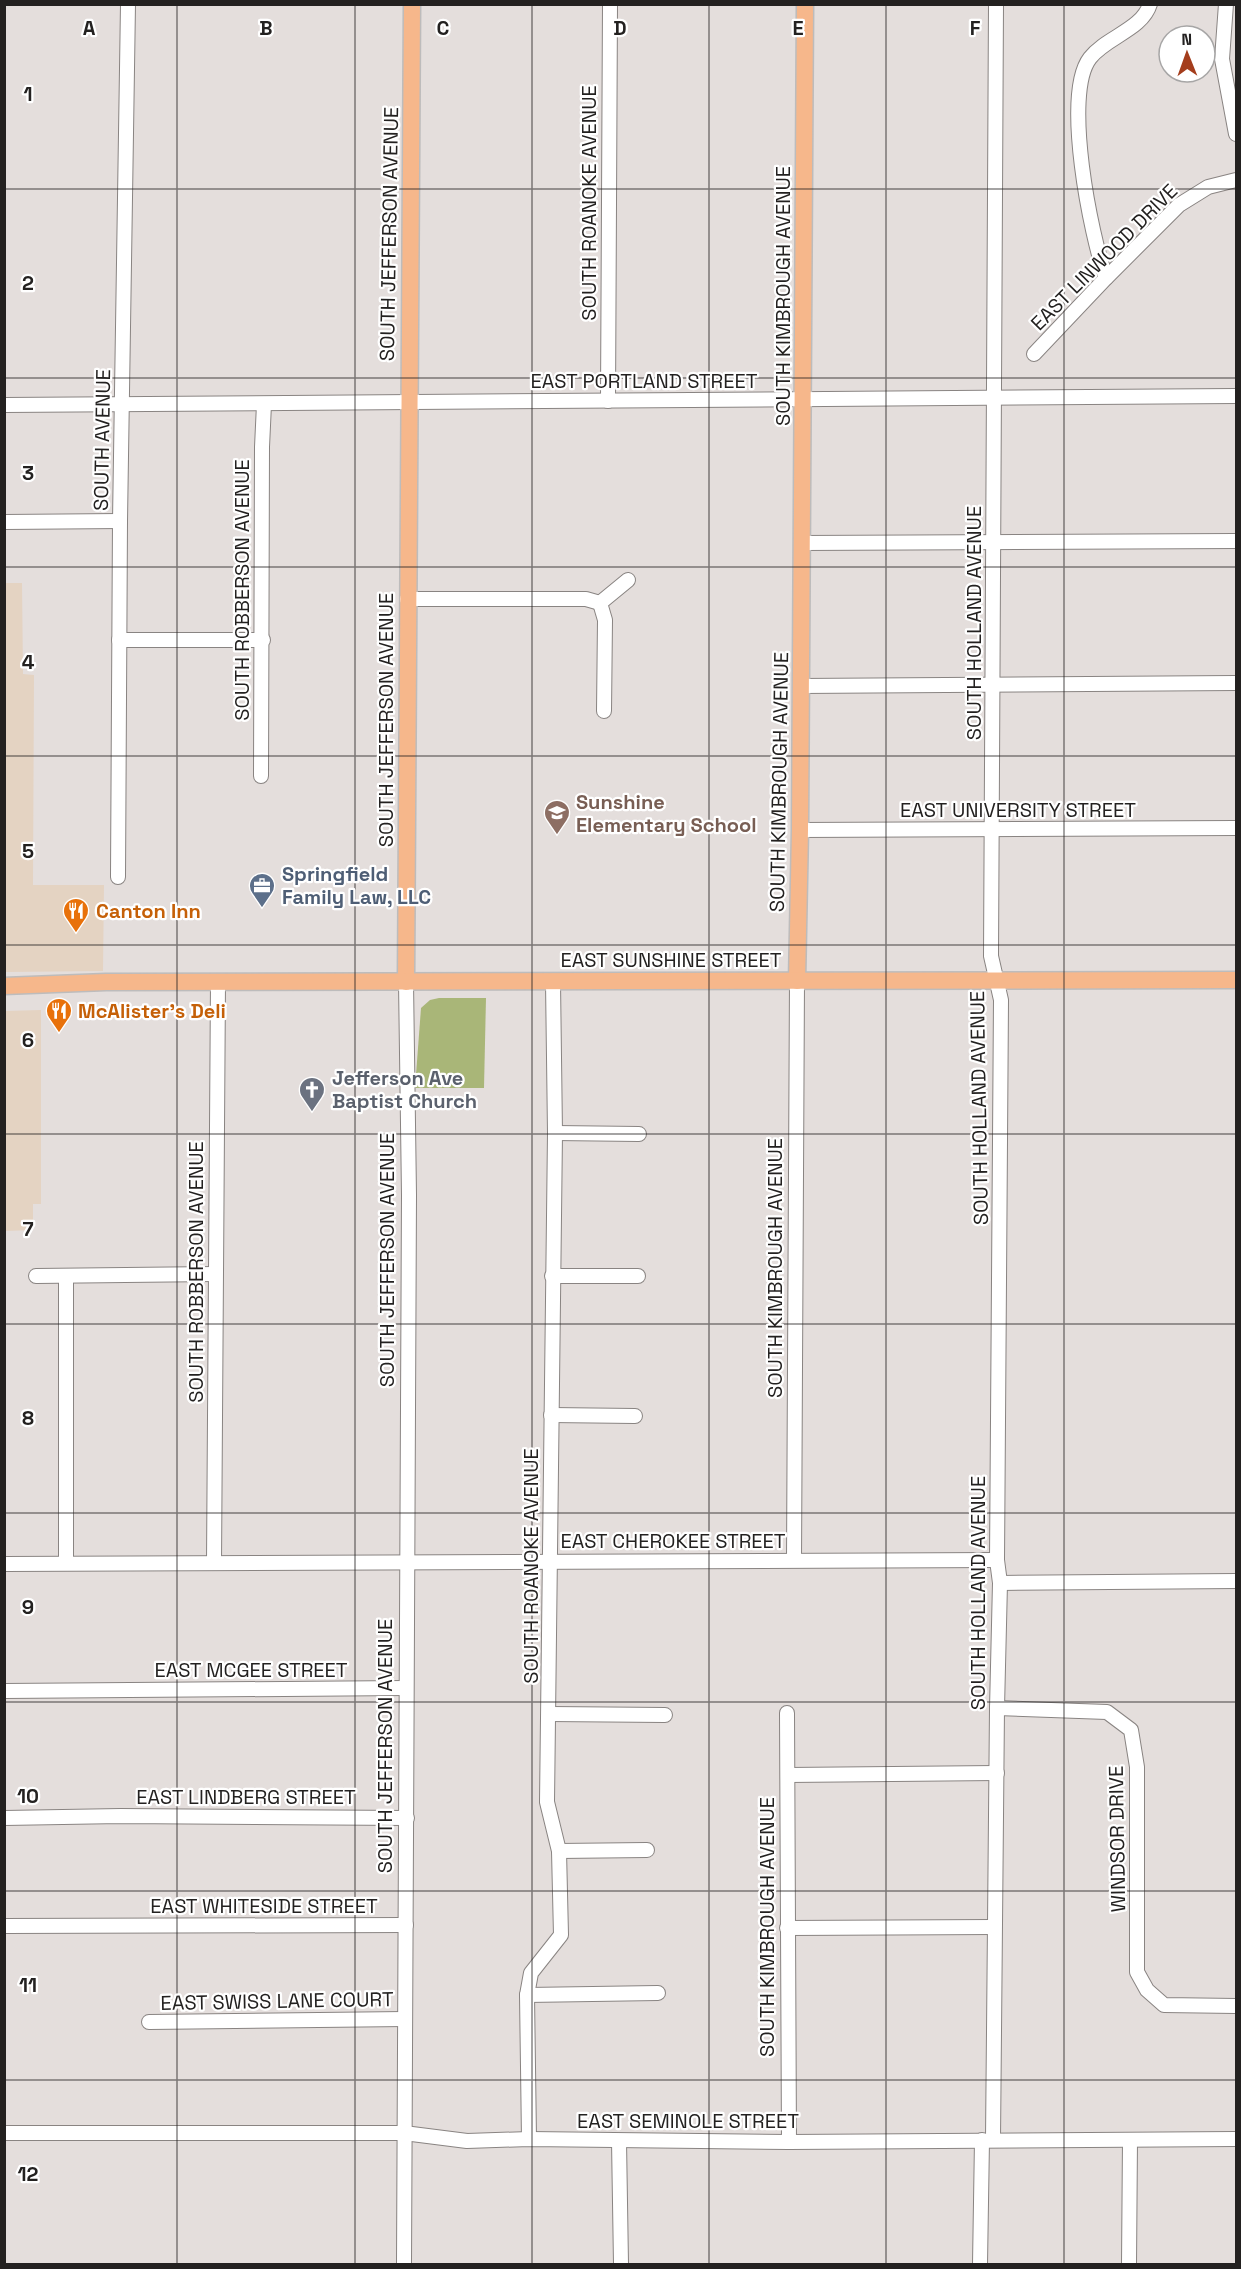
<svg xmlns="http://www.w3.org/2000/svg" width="1241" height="2269" viewBox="0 0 1241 2269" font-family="'Space Grotesk',sans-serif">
  <rect width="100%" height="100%" fill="#e4dedc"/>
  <g fill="#e4d3c2">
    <polygon points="5,583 22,583 23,674 34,675 33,885 104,885 103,971 5,972"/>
    <polygon points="41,1010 41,1204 33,1204 33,1230 5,1231 5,1011"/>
  </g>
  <polygon fill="#a9b678" points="439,998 486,998 484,1088 415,1088 421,1008 430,1000"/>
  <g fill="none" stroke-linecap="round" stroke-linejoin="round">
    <defs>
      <g id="minor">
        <polyline points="1226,4 1222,59 1236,134"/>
        <path d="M1106 278C1091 236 1062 94 1090 58 1106 37 1142 30 1150 4"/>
        <polyline points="1034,354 1106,278 1179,205 1208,187 1236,180"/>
        <polyline points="608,401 610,4"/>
        <polyline points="4,405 1236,396"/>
        <polyline points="4,522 120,521"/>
        <polyline points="802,543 1236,541"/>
        <polyline points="407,599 586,599 600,603"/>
        <polyline points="600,603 605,620 604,711"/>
        <polyline points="600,603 628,580"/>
        <polyline points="119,640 263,640"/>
        <polyline points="801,686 1236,683"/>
        <polyline points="261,776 262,447 264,404"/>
        <polyline points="800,830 1236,828"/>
        <polyline points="118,877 120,521 128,4"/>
        <polyline points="555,1133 639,1134"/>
        <polyline points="36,1276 215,1274"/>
        <polyline points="552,1276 638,1276"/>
        <polyline points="551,1415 635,1416"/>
        <polyline points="794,1560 797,981"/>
        <polyline points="214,1562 218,982"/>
        <polyline points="66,1563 66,1276"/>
        <polyline points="4,1564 997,1560"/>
        <polyline points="1000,1583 1236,1581"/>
        <polyline points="4,1691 406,1688"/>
        <polyline points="997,1708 1107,1712 1131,1730 1137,1767 1137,1972 1147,1990 1164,2005 1236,2006"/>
        <polyline points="787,1713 789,2142"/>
        <polyline points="550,1714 665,1715"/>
        <polyline points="788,1775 997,1773"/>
        <polyline points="4,1818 121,1816 407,1818"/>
        <polyline points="559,1851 647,1850"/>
        <polyline points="4,1926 406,1925"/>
        <polyline points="787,1928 994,1927"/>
        <polyline points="527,1995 658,1993"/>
        <polyline points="149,2022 405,2019"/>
        <polyline points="4,2133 404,2133 467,2141 529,2139 789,2142 1236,2139"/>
        <polyline points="529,2139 527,1995 531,1973 561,1935 559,1851 547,1802 555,1133 553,982"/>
        <polyline points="993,2139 997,1708 1000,1583 997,1560 1001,1000 991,956 996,4"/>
        <polyline points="619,2141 621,2264"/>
        <polyline points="404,2264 409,1195 406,982"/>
        <polyline points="980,2264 982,2140"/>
        <polyline points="1129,2264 1130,2140"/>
      </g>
      <g id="major">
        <polyline points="797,981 800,830 805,4"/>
        <polyline points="406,982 412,4"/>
        <polyline points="4,986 106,982 1236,980"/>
      </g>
    </defs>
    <use href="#minor" stroke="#898482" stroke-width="16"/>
    <use href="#major" stroke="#bdbcbc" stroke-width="19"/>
    <use href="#minor" stroke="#fff" stroke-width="14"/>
    <use href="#major" stroke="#f6b78b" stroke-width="16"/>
  </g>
  <path fill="none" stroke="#232120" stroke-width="1.5" stroke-opacity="0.55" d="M177 4V2264M355 4V2264M532 4V2264M709 4V2264M886 4V2264M1064 4V2264M4 189H1236M4 378H1236M4 567H1236M4 756H1236M4 945H1236M4 1134H1236M4 1324H1236M4 1513H1236M4 1702H1236M4 1891H1236M4 2080H1236"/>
  <defs>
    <symbol id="school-pin" viewBox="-11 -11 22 30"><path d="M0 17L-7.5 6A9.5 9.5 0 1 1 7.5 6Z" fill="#8d6e63" stroke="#fff"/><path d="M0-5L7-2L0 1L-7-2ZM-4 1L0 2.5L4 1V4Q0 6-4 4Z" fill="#fff"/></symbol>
    <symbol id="office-pin" viewBox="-11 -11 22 30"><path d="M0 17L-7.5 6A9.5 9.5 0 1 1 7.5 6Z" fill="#5c6f8a" stroke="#fff"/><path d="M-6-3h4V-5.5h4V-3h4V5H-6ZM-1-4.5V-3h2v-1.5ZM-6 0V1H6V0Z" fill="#fff"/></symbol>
    <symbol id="restaurant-pin" viewBox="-11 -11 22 30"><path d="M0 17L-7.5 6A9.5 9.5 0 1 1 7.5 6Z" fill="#e8710a" stroke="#fff"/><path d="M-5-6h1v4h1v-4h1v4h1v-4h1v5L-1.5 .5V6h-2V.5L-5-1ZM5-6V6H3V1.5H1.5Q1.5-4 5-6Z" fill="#fff"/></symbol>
    <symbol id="church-pin" viewBox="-11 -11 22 30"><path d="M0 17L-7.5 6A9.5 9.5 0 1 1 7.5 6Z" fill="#6b7280" stroke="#fff"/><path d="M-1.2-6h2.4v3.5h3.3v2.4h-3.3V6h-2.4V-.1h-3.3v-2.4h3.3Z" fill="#fff"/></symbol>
  </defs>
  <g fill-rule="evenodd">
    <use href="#school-pin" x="542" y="798" width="30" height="40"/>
    <use href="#office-pin" x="247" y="871" width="30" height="40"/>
    <use href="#restaurant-pin" x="61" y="896" width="30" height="40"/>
    <use href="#restaurant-pin" x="44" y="996" width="30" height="40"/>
    <use href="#church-pin" x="297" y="1075" width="30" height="40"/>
  </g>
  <g text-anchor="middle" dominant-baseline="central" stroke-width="4.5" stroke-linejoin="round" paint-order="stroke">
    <g font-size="20" fill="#232120" stroke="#fff">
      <text transform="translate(589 203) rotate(-90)">SOUTH ROANOKE AVENUE</text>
      <text transform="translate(389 234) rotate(-89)">SOUTH JEFFERSON AVENUE</text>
      <text transform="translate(1104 257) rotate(-45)">EAST LINWOOD DRIVE</text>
      <text transform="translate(783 296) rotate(-90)">SOUTH KIMBROUGH AVENUE</text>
      <text x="644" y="381">EAST PORTLAND STREET</text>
      <text transform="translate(102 440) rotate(-89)">SOUTH AVENUE</text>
      <text transform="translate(242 590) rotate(-90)">SOUTH ROBBERSON AVENUE</text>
      <text transform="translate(974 623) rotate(-90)">SOUTH HOLLAND AVENUE</text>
      <text transform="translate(386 720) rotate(-90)">SOUTH JEFFERSON AVENUE</text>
      <text transform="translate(779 782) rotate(-89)">SOUTH KIMBROUGH AVENUE</text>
      <text x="1018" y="810">EAST UNIVERSITY STREET</text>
      <text x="671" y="960">EAST SUNSHINE STREET</text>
      <text transform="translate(979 1108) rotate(-91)">SOUTH HOLLAND AVENUE</text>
      <text transform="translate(387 1260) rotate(-90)">SOUTH JEFFERSON AVENUE</text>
      <text transform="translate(775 1268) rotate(-90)">SOUTH KIMBROUGH AVENUE</text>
      <text transform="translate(196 1272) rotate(-90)">SOUTH ROBBERSON AVENUE</text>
      <text x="673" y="1541">EAST CHEROKEE STREET</text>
      <text transform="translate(531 1566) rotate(-90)">SOUTH ROANOKE AVENUE</text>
      <text transform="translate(978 1593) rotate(-90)">SOUTH HOLLAND AVENUE</text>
      <text x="251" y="1670">EAST MCGEE STREET</text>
      <text transform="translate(385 1746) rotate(-90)">SOUTH JEFFERSON AVENUE</text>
      <text x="246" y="1797">EAST LINDBERG STREET</text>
      <text transform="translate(1117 1839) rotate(-91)">WINDSOR DRIVE</text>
      <text x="264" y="1906">EAST WHITESIDE STREET</text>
      <text transform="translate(767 1927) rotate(-90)">SOUTH KIMBROUGH AVENUE</text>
      <text transform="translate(277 2001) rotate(-1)">EAST SWISS LANE COURT</text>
      <text x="688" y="2121">EAST SEMINOLE STREET</text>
    </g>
    <g font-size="20" font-weight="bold" fill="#785e54" stroke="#fff" text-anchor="start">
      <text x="576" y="802">Sunshine<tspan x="576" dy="23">Elementary School</tspan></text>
    </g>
    <g font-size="20" font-weight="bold" fill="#4e5e75" stroke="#fff" text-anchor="start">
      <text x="282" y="874">Springfield<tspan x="282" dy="23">Family Law, LLC</tspan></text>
    </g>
    <g font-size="20" font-weight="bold" fill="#c56008" stroke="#fff" text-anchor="start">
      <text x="96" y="911">Canton Inn</text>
      <text x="78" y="1011">McAlister's Deli</text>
    </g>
    <g font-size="20" font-weight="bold" fill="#5b616d" stroke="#fff" text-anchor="start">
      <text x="332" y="1078">Jefferson Ave<tspan x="332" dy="23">Baptist Church</tspan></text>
    </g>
  </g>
  <g font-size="20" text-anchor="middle" font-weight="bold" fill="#232120" stroke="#fff" stroke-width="4.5" stroke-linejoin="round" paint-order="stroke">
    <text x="89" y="35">A</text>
    <text x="266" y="35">B</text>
    <text x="443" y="35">C</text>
    <text x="620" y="35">D</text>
    <text x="798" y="35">E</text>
    <text x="975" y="35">F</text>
    <text x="28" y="101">1</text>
    <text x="28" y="290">2</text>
    <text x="28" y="480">3</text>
    <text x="28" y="669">4</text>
    <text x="28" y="858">5</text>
    <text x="28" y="1047">6</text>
    <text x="28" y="1236">7</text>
    <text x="28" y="1425">8</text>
    <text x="28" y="1614">9</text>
    <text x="28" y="1803">10</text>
    <text x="28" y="1992">11</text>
    <text x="28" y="2181">12</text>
  </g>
  <rect width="1241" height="2269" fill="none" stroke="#232120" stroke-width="12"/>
  <g transform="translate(1187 54) rotate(359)"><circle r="28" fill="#ffffff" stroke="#a7a6a6" stroke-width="1.5"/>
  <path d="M0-4.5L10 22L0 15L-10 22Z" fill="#a43d1c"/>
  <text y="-9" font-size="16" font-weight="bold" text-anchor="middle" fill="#232120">N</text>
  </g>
</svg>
